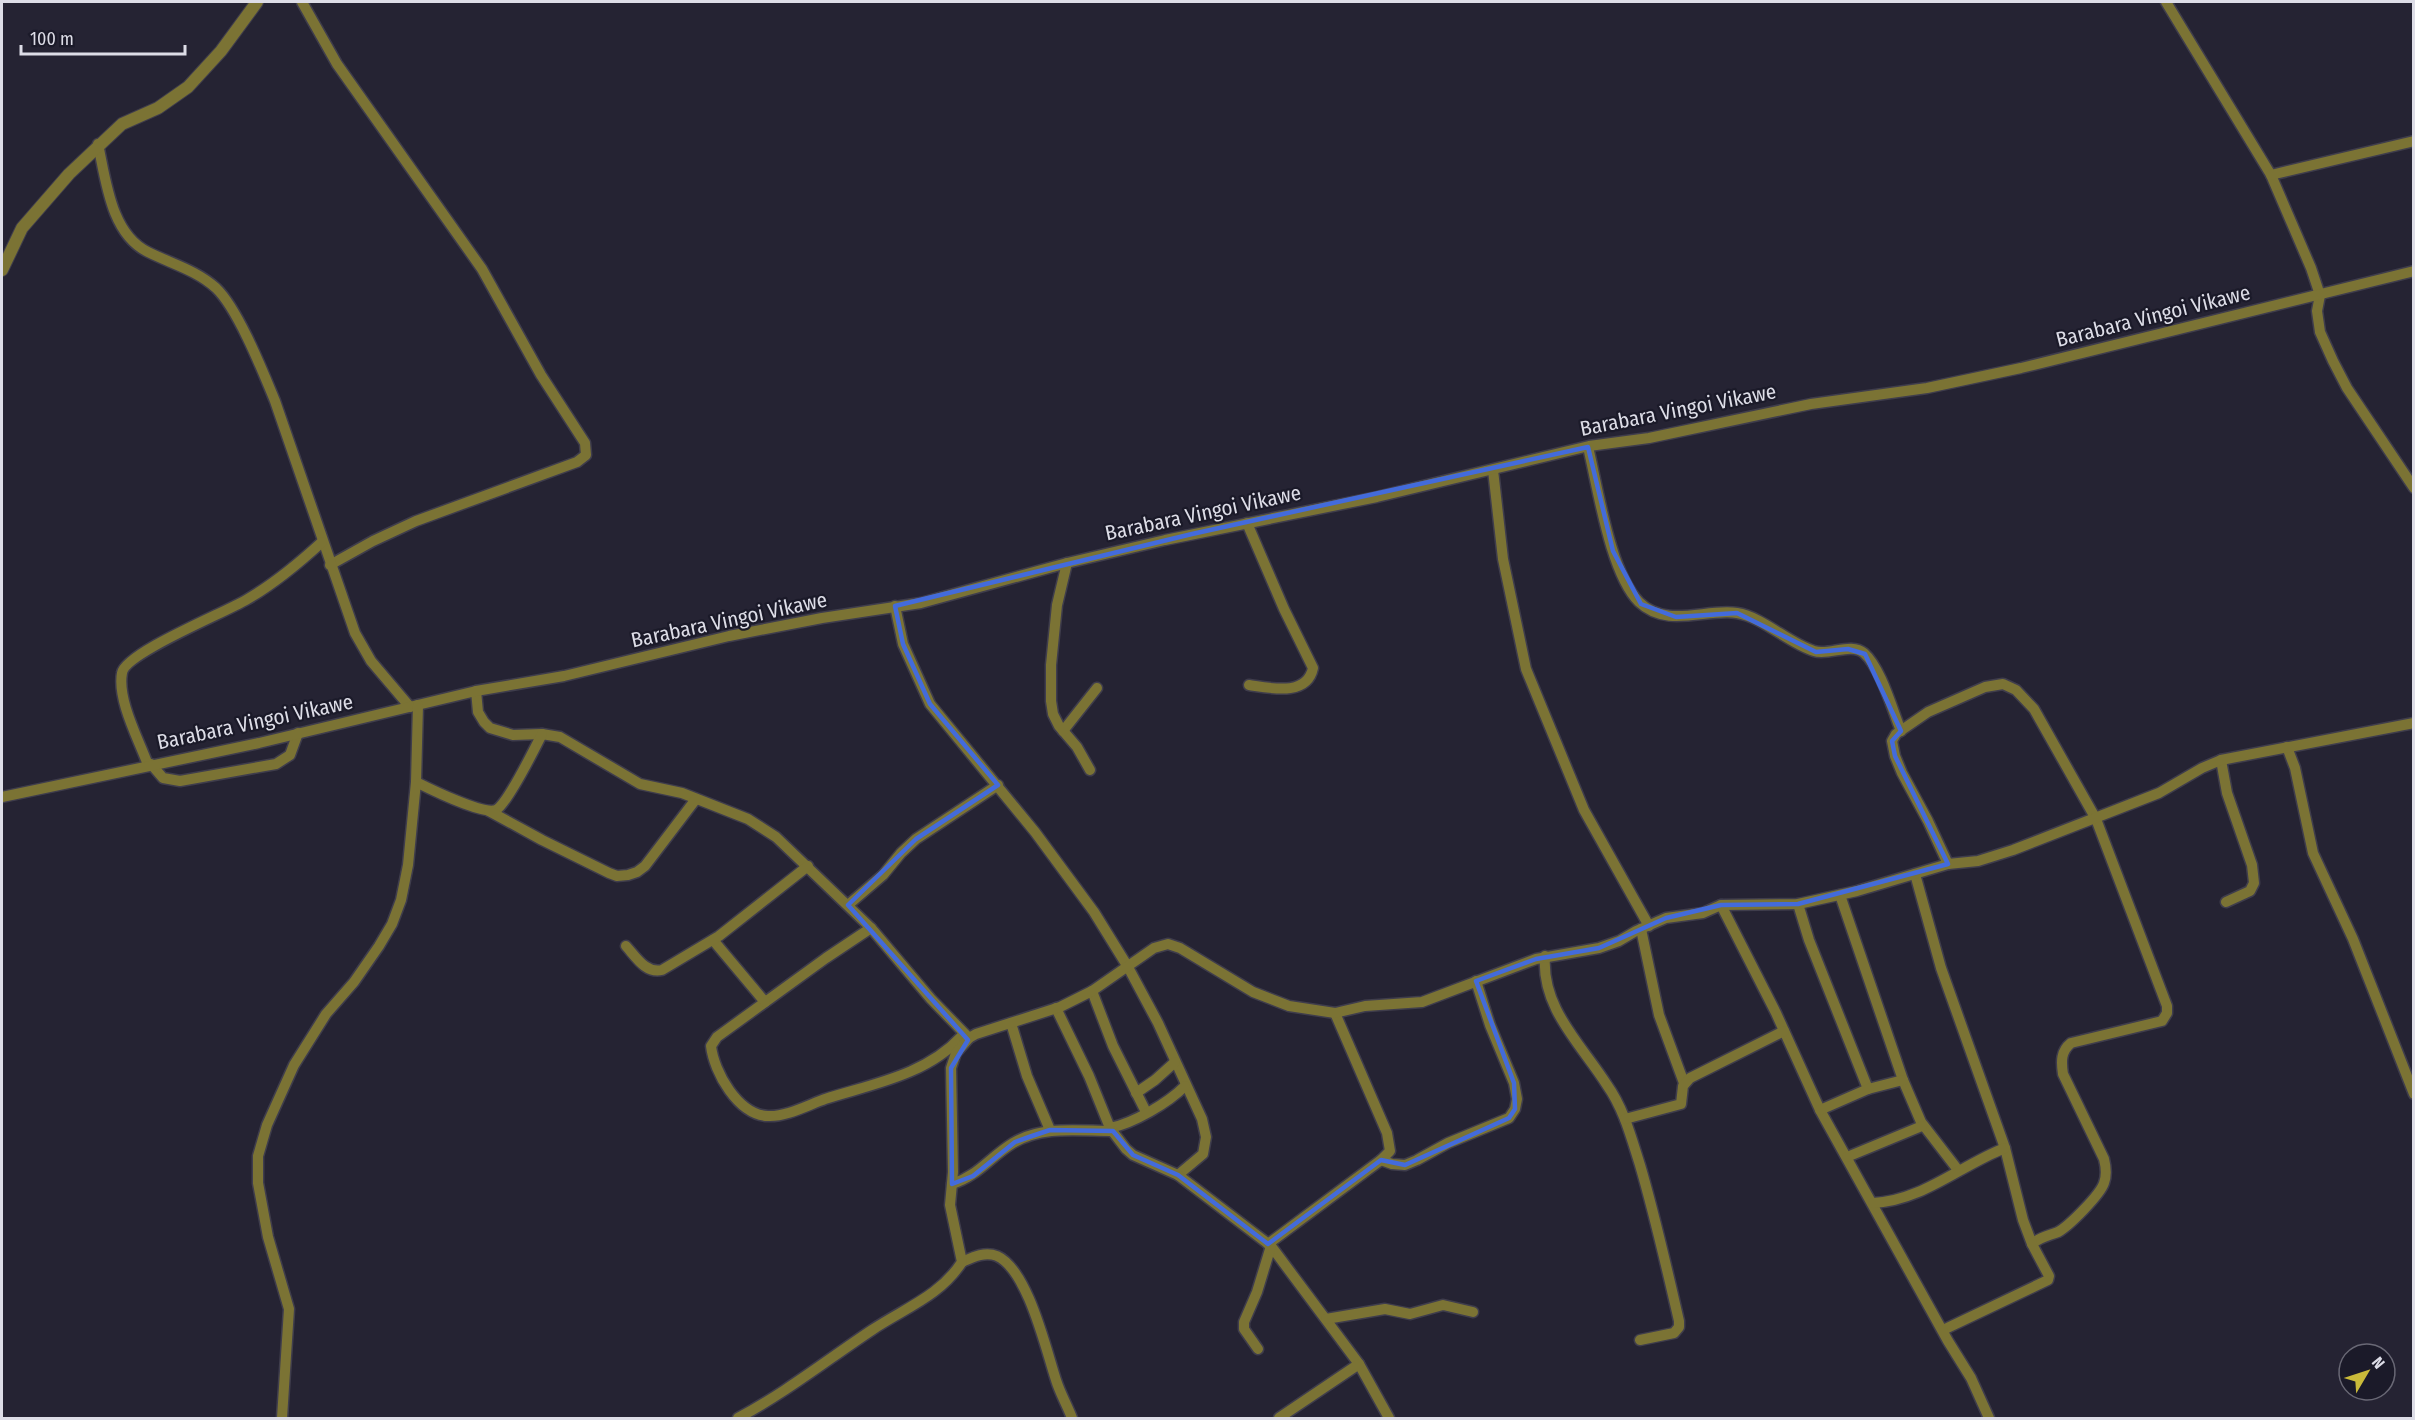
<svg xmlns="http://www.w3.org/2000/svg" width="2415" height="1420" viewBox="0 0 2415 1420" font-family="'Fira Sans Condensed',sans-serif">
  <rect width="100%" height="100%" fill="#252333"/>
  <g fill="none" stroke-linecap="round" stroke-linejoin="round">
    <defs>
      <g id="minor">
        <polyline points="302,2 337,64 482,269 541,375 585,443 586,455 577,462 416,521 373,541 330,565"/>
        <polyline points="2166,2 2271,175 2311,268 2320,295 2317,311 2320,332 2333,361 2347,388 2414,488"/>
        <path d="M98 144C106 181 111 234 148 252 172 264 196 270 216 288 238 309 263 372 275 401L355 633 371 661 410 707"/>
        <polyline points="2271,175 2414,141"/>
        <path d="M1588 447C1598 488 1610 573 1639 602 1667 629 1706 608 1737 613 1763 617 1788 643 1814 651 1829 656 1851 642 1864 653 1881 668 1892 709 1901 731"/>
        <polyline points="1493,470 1503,559 1526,669 1584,810 1649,926"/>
        <path d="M1247 523 1284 609 1313 668C1307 697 1270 688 1249 685"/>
        <polyline points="1067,563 1057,605 1051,665 1051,701 1053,714 1059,726 1077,747 1090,770"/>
        <polyline points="895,606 903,644 930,704 1035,832 1094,912 1128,967 1158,1023 1202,1119 1206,1137 1203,1154 1178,1175"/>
        <polyline points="476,691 478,712 484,722 490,728 513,735 542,734 560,737 640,784 682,793 748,819 776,837 871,928 931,999 969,1038"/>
        <polyline points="1063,731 1097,688"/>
        <polyline points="2287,747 2295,768 2313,853 2353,939 2414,1094"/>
        <polyline points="2221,760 2227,793 2252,865 2254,883 2250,891 2226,902"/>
        <polyline points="151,764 163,778 180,781 276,764 290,755 298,733"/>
        <path d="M148 765C139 740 117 700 122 673 125 653 224 613 246 600 274 584 298 564 322 542"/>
        <path d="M416 782C430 789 483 815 496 810 507 804 535 748 542 734"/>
        <polyline points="2,797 259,743 476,691 564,676 729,636 822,618 921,603 1067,563 1165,540 1377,497 1589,446 1649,438 1811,404 1927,388 2021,368 2414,271"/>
        <polyline points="489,811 542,840 609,873 617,876 628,875 637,872 645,866 696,799"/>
        <path d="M1948 864 1928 821 1902 773 1895 756 1892 741 1896 734 1928 712 1985 687 2003 684 2016 690 2034 709 2096 819 2167 1006V1013L2162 1021 2071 1043C2061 1051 2061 1061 2063 1074L2104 1159C2106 1167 2107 1175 2104 1183 2100 1195 2069 1226 2058 1232 2048 1236 2040 1237 2032 1244"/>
        <polyline points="1915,874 1941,968 2005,1148 2023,1220 2032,1244 2049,1276 2048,1280 1943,1330"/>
        <polyline points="1840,895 1903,1080 1921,1122 1958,1170"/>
        <polyline points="1798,904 1809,940 1868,1089"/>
        <polyline points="848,905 883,875 901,853 916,839 998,785"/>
        <polyline points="1721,905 1776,1013 1820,1110 1948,1341 1971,1378 1989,1418"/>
        <path d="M871 928 826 958 717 1037 711 1046C714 1072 738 1115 768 1116 786 1117 808 1105 825 1099 872 1084 926 1075 961 1037"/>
        <polyline points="1641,929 1659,1015 1684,1083"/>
        <polyline points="713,940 765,1002"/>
        <path d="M626 946C636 957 646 974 662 970L719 936 808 866"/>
        <path d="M1545 956C1541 1008 1581 1044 1607 1085 1624 1109 1631 1137 1640 1165 1655 1216 1667 1269 1679 1321V1327L1674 1333 1640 1340"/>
        <polyline points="1092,991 1113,1046 1146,1112"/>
        <polyline points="1056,1008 1089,1076 1110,1128 1126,1149 1133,1155 1178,1175 1271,1246 1359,1364 1389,1418"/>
        <polyline points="1011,1023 1027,1076 1050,1130"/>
        <polyline points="1136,1093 1155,1080 1175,1062"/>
        <polyline points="1820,1110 1868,1089 1903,1080"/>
        <polyline points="1625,1119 1681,1104 1683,1086 1690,1078 1784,1031"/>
        <path d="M1110 1128C1134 1123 1168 1103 1185 1086"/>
        <polyline points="1847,1157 1922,1126"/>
        <polyline points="1381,1160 1392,1164 1405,1165 1417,1160 1448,1143 1509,1118 1515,1109 1517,1099 1514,1083 1490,1025 1476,981"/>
        <path d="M952 1184C978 1176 990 1157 1013 1143 1043 1125 1079 1131 1113 1131"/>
        <path d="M1873 1203C1922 1201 1961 1165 2005 1148"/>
        <polyline points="1268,1244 1381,1160 1390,1151 1387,1133 1335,1013"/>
        <path d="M962 1262C973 1257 985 1251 997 1256 1028 1270 1046 1350 1056 1380 1060 1393 1067 1405 1072 1418"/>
        <polyline points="1326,1319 1385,1309 1410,1314 1443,1305 1473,1312"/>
        <polyline points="1258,1349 1244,1329 1244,1322 1257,1292 1271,1246"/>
        <polyline points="282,1418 289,1309 268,1237 258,1183 258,1156 267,1125 294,1065 326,1014 354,982 379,946 392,924 401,900 408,865 416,782 418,705"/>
        <path d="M738 1418C785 1393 827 1360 872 1330 905 1308 940 1296 962 1262L950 1205 953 1172 951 1068 956 1053 969 1038 976 1034 1060 1007 1092 991 1154 948 1168 944 1180 948 1253 992 1289 1006 1335 1013 1365 1006 1422 1002 1536 959 1599 948 1619 941 1636 931 1666 918 1703 913 1721 905 1798 904 1857 891 1948 864 1978 861 2013 850 2159 793 2202 768 2221 760 2414 723"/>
        <polyline points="1279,1418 1359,1364"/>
      </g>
      <polyline id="tertiary" points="2,270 22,228 69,174 122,124 158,108 188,87 221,51 257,2"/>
    </defs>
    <use href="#minor" stroke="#3f3d4c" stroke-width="13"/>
    <use href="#tertiary" stroke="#3f3d4c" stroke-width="14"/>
    <use href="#minor" stroke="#7b7334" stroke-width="10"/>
    <use href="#tertiary" stroke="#7b7334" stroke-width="12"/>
  </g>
  <path fill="none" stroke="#436bdb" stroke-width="4.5" stroke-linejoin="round" d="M1588 447 1613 551 1641 604 1676 617 1737 613 1816 652 1848 649 1865 654 1901 731 1892 741 1895 756 1948 864 1798 904 1721 905 1666 918 1599 948 1536 959 1476 981 1514 1083 1515 1109 1509 1118 1405 1165 1381 1160 1268 1244 1178 1175 1133 1155 1113 1131 1050 1130 1029 1137 1015 1142 973 1176 952 1184 951 1068 968 1040 848 905 916 839 998 785 930 704 903 644 895 606 1192 534Z"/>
  <g text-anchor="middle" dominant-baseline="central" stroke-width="4.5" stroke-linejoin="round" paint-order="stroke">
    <g font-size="21" fill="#dddde7" stroke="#1b1a29">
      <text transform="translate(2153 316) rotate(-14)">Barabara Vingoi Vikawe</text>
      <text transform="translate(1678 410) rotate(-11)">Barabara Vingoi Vikawe</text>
      <text transform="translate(1203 513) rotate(-12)">Barabara Vingoi Vikawe</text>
      <text transform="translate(729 620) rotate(-12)">Barabara Vingoi Vikawe</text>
      <text transform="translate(255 722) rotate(-12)">Barabara Vingoi Vikawe</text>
    </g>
  </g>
  <rect width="2415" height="1420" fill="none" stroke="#dddde7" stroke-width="6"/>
  <g transform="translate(2367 1372) rotate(51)"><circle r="28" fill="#1b1a29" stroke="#696875" stroke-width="1.5"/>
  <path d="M0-4.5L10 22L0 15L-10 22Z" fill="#caba3a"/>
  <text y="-9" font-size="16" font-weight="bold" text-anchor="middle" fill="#dddde7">N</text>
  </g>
  <path d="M21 45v9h164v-9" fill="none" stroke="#dddde7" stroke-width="3"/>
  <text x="30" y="45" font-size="18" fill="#dddde7" stroke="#1b1a29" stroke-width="4.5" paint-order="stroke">100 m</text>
</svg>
